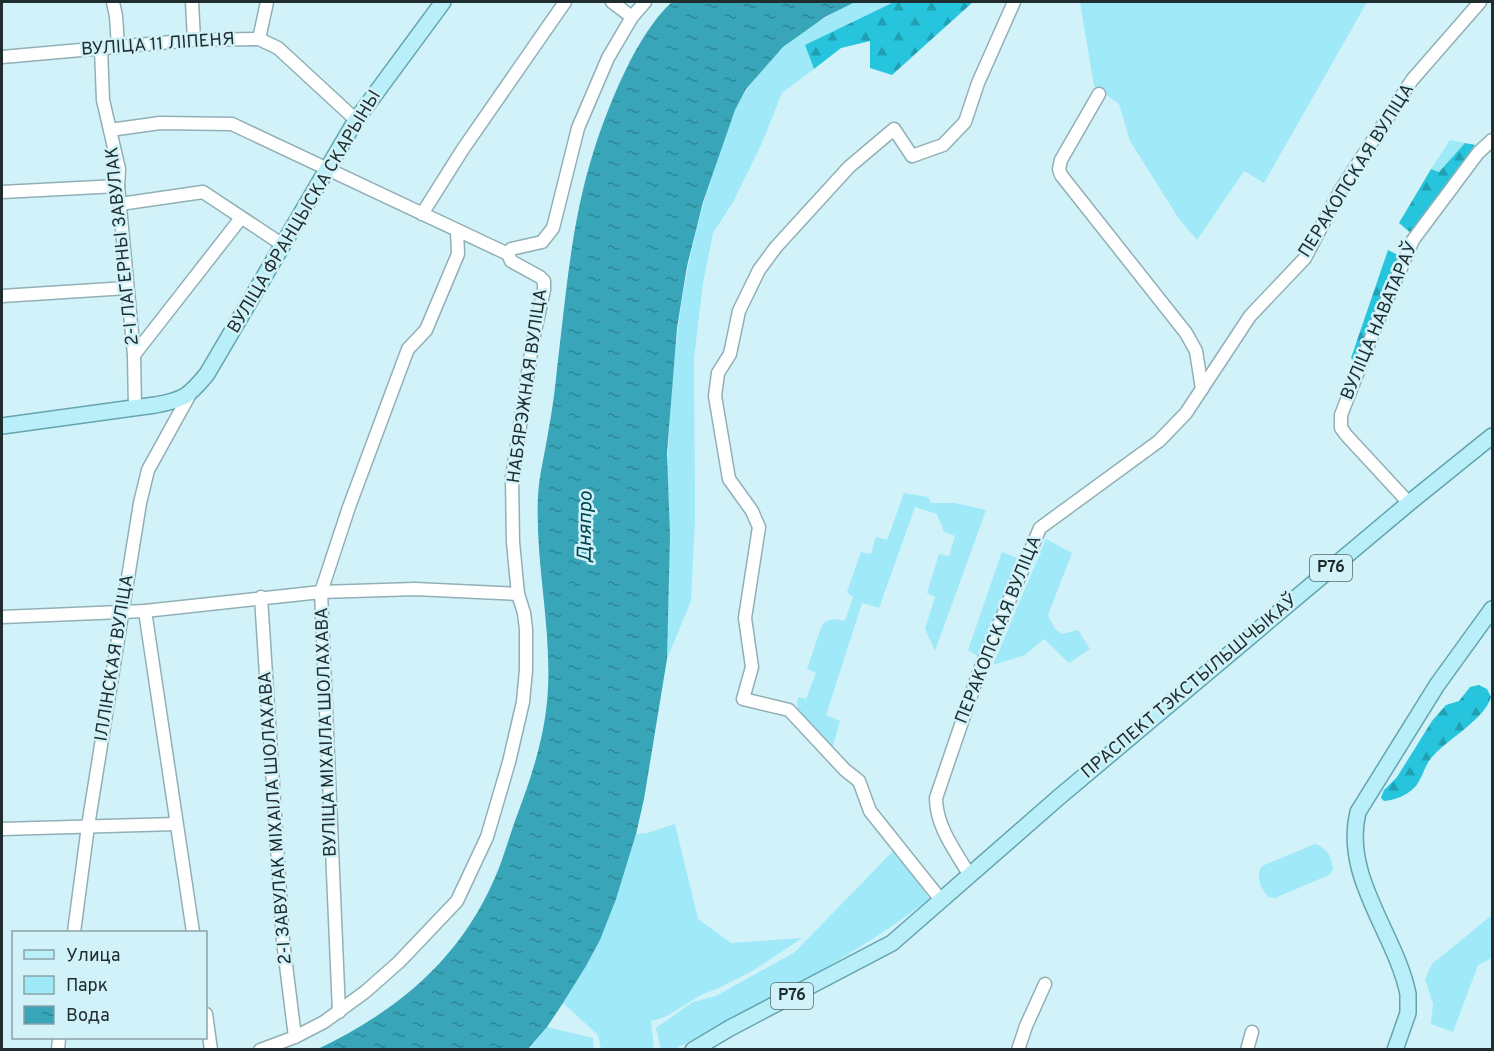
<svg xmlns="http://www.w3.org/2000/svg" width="1494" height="1051" viewBox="0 0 1494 1051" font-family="Overpass,sans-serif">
  <defs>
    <pattern id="forest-firs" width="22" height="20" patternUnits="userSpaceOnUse" patternTransform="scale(1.5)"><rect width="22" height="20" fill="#27c5dd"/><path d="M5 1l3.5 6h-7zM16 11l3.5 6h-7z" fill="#21a0b4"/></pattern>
    <pattern id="water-ripples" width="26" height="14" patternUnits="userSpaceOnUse" patternTransform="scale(1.5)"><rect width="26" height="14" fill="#38a5b8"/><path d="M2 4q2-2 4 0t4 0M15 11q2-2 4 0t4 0" fill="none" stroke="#2f8796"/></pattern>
  </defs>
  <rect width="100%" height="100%" fill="#d1f2f8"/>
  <g fill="#9fe9f8">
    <path d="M855 2H894L806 45 814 69 782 93 762 143 733 202 713 233 703 283 694 358 695 519 691 601 667 659C667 495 660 330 713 173 722 145 730 113 747 89 774 48 812 23 855 2Z"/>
    <polygon points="1080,2 1367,2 1264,183 1244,171 1197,240 1179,219 1130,141 1119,104 1094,86"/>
    <polygon points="1450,140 1465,143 1439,172 1431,169"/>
    <path d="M904 493 928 497 931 503H955L986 510 935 651 925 629 935 597 927 593 939 554 949 556 955 536 944 532 937 514 915 507 879 608 862 603 826 715 840 721 832 749C820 736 792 716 798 697L806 699 816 673 807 669 822 625C830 617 835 619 845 621L853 597 847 592 861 552 871 554 876 537 887 540Z"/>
    <polygon points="1046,539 1072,553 1048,615 1055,629 1062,634 1078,630 1090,649 1069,663 1044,639 1025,655 993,665"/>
    <polygon points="1002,552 1018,558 979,657 968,650"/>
    <path d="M675 824 698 919 731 943 802 938 754 970 719 988 703 994 665 1017 651 1021 654 1049H601L598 1035 563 1003C576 982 590 962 600 939 615 905 624 869 636 834L647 833Z"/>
    <path d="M1315 844C1328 848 1331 857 1333 869L1329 875 1275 898 1268 897C1261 888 1255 877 1262 866Z"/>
    <path d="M894 850 922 882 920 886 929 899C851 960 761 1002 675 1049H661L656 1028 693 1002 716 996 795 952Z"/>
    <polygon points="1492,915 1492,958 1478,965 1453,1032 1431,1024 1433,1004 1425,979 1432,964"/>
    <polygon points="547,1027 593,1038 594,1049 528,1050"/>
  </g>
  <g fill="url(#forest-firs)">
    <polygon points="894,2 973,2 892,75 870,68 870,41 841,48 814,69 805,45"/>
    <polygon points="1465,143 1475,145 1412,234 1399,223 1431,169 1439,172"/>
    <polygon points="1388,250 1400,256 1356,364 1351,358"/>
    <path d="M1479 685 1487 689 1491 697C1485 719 1449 738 1433 756 1424 765 1423 779 1414 788 1406 796 1395 800 1384 801L1381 798 1384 790 1397 777 1432 721 1446 705 1459 701 1470 687Z"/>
  </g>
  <path fill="url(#water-ripples)" d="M672 2H855L825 17 783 47 746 89 735 110 703 202 687 266 677 328 667 453 670 536 667 659 644 799 636 834 616 899 600 940 586 966 563 1003 547 1027 528 1049H318C401 1009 464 956 499 868 505 852 510 835 516 818 532 776 546 733 548 688 551 624 535 560 538 496 539 475 545 453 548 433 552 412 555 390 557 369 566 295 571 222 594 150 608 106 637 33 672 2Z"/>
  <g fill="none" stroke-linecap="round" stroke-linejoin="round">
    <defs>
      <g id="minor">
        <polyline points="113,2 116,16 118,47"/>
        <polyline points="192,2 194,40"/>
        <polyline points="612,2 632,17"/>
        <polyline points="259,39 267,2"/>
        <polyline points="101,49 103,100 119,169 118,186 134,355 135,408"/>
        <polyline points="2,57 194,40 259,39 278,48 356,120"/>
        <polyline points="1099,94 1061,160 1059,169 1061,175 1186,333 1196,351 1202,389"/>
        <polyline points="110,130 160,123 232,124 508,254"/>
        <polyline points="2,192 118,186"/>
        <polyline points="120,204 203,192 283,245"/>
        <polyline points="422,214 463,149 565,2"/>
        <polyline points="2,296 127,288"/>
        <polyline points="134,355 241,218"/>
        <polyline points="1409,503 1347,436 1341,428 1341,415 1377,323 1413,240 1478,153 1492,140"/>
        <polyline points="261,597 283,941 295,1037"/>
        <polyline points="145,611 193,932"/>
        <polyline points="2,617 145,611 321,592 415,589 518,594"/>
        <polyline points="2,829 176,824"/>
        <path d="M969 874C955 851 936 826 936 798L979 672 1040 528 1159 441 1186 413 1250 316 1305 258 1340 191 1412 80 1480 2"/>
        <polyline points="941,900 870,811 859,781 845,770 789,710 743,699 752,667 745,618 759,527 752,511 729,479 715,396 718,373 730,354 739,311 759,270 776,247 849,167 894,129 912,156 943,145 965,122 978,83 1014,2"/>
        <polyline points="74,932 88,826 140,503 148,470 190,394"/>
        <polyline points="339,1012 321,592 349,507 408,349 426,330 458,254 457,230"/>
        <polyline points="206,1014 211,1050"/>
        <polyline points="58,1050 59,1038"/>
        <polyline points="260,1050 295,1037 324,1022 365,992 399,962 457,901 487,837 509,762 523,702 526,670 526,629 524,613 518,594 513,542 512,478 533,340 544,290 544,281 540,277 511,261 508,254 511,249 542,242 553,228 578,128 608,58 632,17 645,2"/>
        <polyline points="1018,1050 1026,1026 1045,984"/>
        <polyline points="1247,1050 1252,1032"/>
      </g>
      <g id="major">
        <path d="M2 426 155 405C184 400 189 396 207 374L356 120 443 2"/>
        <polyline points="693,1050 730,1028 892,943 1058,798 1409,503 1492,436"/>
        <path d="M1395 1050 1408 1013V994C1396 934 1342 877 1358 812L1437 685 1492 609"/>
      </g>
    </defs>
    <use href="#minor" stroke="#91b0b6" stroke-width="15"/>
    <use href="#major" stroke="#64a4b0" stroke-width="18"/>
    <use href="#minor" stroke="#fff" stroke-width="12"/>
    <use href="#major" stroke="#b8eff9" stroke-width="15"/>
  </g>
  <g text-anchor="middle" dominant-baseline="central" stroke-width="5" stroke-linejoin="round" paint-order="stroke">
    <g fill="#d1f2f8" stroke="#55686b" stroke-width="1.5">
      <rect x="1310" y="555" width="42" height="26" rx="4.5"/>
      <rect x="771" y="983" width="42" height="26" rx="4.5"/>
    </g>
    <g font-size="16" font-weight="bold" fill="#202d2f">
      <text x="1331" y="568">Р76</text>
      <text x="792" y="996">Р76</text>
    </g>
    <g font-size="18" fill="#202d2f" stroke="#d1f2f8">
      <text transform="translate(158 45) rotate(-4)">ВУЛІЦА 11 ЛІПЕНЯ</text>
      <text transform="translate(1357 171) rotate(-58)">ПЕРАКОПСКАЯ ВУЛІЦА</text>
      <text transform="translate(305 212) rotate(-59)">ВУЛІЦА ФРАНЦЫСКА СКАРЫНЫ</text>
      <text transform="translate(123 246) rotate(-96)">2-І ЛАГЕРНЫ ЗАВУЛАК</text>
      <text transform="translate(1380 321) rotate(-67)">ВУЛІЦА НАВАТАРАЎ</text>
      <text transform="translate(528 386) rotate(-82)">НАБЯРЭЖНАЯ ВУЛІЦА</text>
      <text transform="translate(999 630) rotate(-68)">ПЕРАКОПСКАЯ ВУЛІЦА</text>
      <text transform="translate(115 658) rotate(-81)">ІЛЛІНСКАЯ ВУЛІЦА</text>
      <text transform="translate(1190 687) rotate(-40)">ПРАСПЕКТ ТЭКСТЫЛЬШЧЫКАЎ</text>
      <text transform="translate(327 732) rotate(-92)">ВУЛІЦА МІХАІЛА ШОЛАХАВА</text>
      <text transform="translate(276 818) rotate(-94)">2-І ЗАВУЛАК МІХАІЛА ШОЛАХАВА</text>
    </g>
    <g font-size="20" font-style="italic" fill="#024650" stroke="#d1f2f8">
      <text transform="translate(586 527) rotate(-89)">Дняпро</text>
    </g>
  </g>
  <rect width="1494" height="1051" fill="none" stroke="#202d2f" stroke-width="6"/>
  <rect x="12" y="931" width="195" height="108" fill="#d1f2f8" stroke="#8aa3a8" stroke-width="1.5"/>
  <rect x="24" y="950" width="30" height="9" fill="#b8eff9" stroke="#8aa3a8" stroke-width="1.5"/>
  <text x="66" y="961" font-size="18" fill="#202d2f">Улица</text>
  <rect x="24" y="976" width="30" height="18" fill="#9fe9f8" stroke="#8aa3a8" stroke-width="1.5"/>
  <text x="66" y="991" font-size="18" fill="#202d2f">Парк</text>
  <rect x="24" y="1006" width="30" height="18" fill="url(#water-ripples)" stroke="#8aa3a8" stroke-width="1.5"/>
  <text x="66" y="1021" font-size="18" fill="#202d2f">Вода</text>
</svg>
